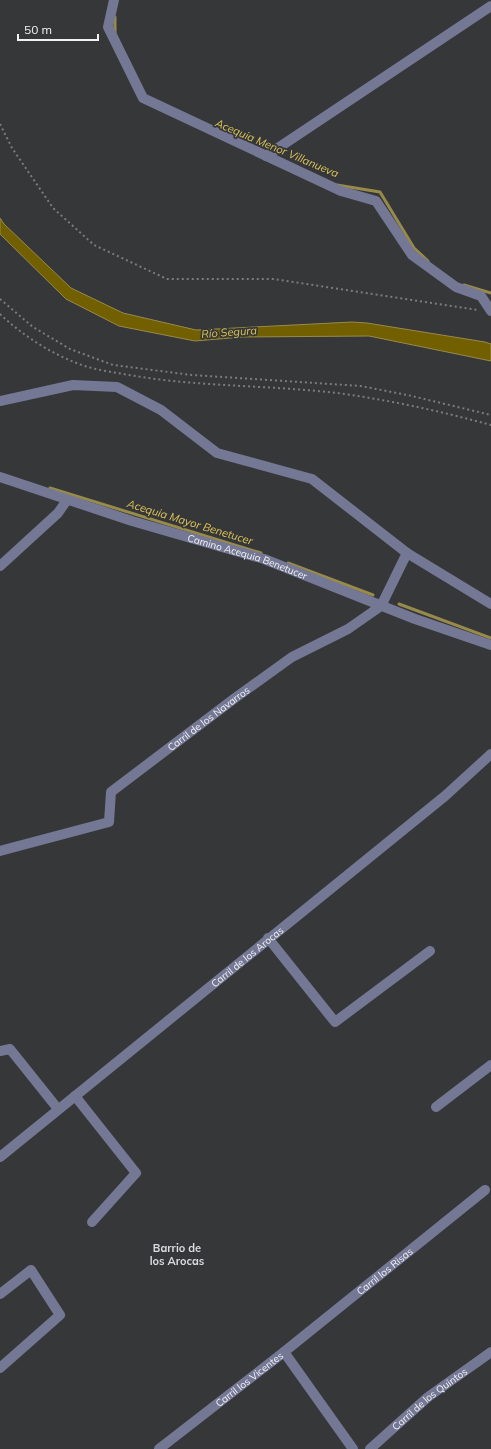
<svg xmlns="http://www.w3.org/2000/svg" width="491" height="1449" viewBox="0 0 491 1449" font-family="Mulish,sans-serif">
  <rect width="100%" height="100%" fill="#363739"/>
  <polygon fill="#715f00" stroke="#988b49" points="0,218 4,224 71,288 123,313 196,330 352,322 367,323 485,342 491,344 491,361 369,336 242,337 195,341 119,326 66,299 0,234"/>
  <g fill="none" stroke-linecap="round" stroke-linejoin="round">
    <g stroke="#988b49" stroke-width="3">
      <polyline points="115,17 115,34"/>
      <polyline points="337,185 380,192 414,248 428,261"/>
      <polyline points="464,285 491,293"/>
      <polyline points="50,488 261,553"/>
      <polyline points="288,563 373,595"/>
      <polyline points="399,604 491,638"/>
    </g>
    <g stroke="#7b7c7e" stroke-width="2" stroke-dasharray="2 3" stroke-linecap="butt">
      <polyline points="0,124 12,148 53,208 94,245 167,279 273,279 478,310"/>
      <polyline points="0,299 33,327 70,349 113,365 192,375 361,386 412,396 491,415"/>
      <path d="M0 314C22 335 50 353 79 364 95 370 112 372 129 375 198 387 268 385 337 393 389 400 440 411 491 425"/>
    </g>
    <g stroke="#747895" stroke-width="10">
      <polyline points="114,0 108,27 143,98 341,191 376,201 412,255 456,287 481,296 491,311"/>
      <polyline points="266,156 491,6"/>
      <polyline points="0,401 73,385 117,387 161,410 217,453 312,479 407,553 491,604"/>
      <path id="s1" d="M0 477 132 521 264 559 415 619 491 645"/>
      <polyline points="0,566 58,513 67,500"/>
      <path id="s2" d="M0 851 109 822 111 792 235 698 292 657 348 629 381 606 407 553"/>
      <polyline points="268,938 335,1022 430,951"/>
      <polyline points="0,1051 10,1049 58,1109"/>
      <polyline points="75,1096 136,1173 92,1222"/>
      <polyline points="436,1107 491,1065"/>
      <path id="s3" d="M0 1157 445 796 491 754"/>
      <polyline points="0,1294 31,1270 60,1315 0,1368"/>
      <path id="s4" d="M284 1352 485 1190"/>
      <path id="s5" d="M159 1449 284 1352 353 1449"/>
      <path id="s6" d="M370 1449 428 1397 491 1352"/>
    </g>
  </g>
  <g text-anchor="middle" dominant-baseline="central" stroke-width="3.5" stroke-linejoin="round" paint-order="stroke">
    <g font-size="10" fill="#f2f2f4" stroke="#363739">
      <text stroke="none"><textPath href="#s1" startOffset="260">Camino Acequia Benetucer</textPath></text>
      <text stroke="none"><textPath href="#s2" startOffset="265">Carril de los Navarros</textPath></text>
      <text stroke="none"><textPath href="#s3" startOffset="318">Carril de los Arocas</textPath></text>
      <text stroke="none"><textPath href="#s4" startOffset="129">Carril los Risas</textPath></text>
      <text stroke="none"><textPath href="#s5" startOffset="114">Carril los Vicentes</textPath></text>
      <text stroke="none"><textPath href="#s6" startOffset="78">Carril de los Quintos</textPath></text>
    </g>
    <g font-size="11" font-style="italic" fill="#ddc457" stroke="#363739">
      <text transform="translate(277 148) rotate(23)">Acequia Menor Villanueva</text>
      <text transform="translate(229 332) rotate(-4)">Río Segura</text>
      <text transform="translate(190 522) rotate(17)">Acequia Mayor Benetucer</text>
    </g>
    <g font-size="11" font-weight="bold" fill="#dadbde" stroke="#363739">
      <text x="177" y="1248">Barrio de<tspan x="177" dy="13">los Arocas</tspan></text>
    </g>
  </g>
  <path d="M18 34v6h80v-6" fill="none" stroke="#f2f2f4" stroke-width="2"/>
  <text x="24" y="34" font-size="12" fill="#f2f2f4" stroke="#363739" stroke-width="3" paint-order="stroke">50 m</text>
</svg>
